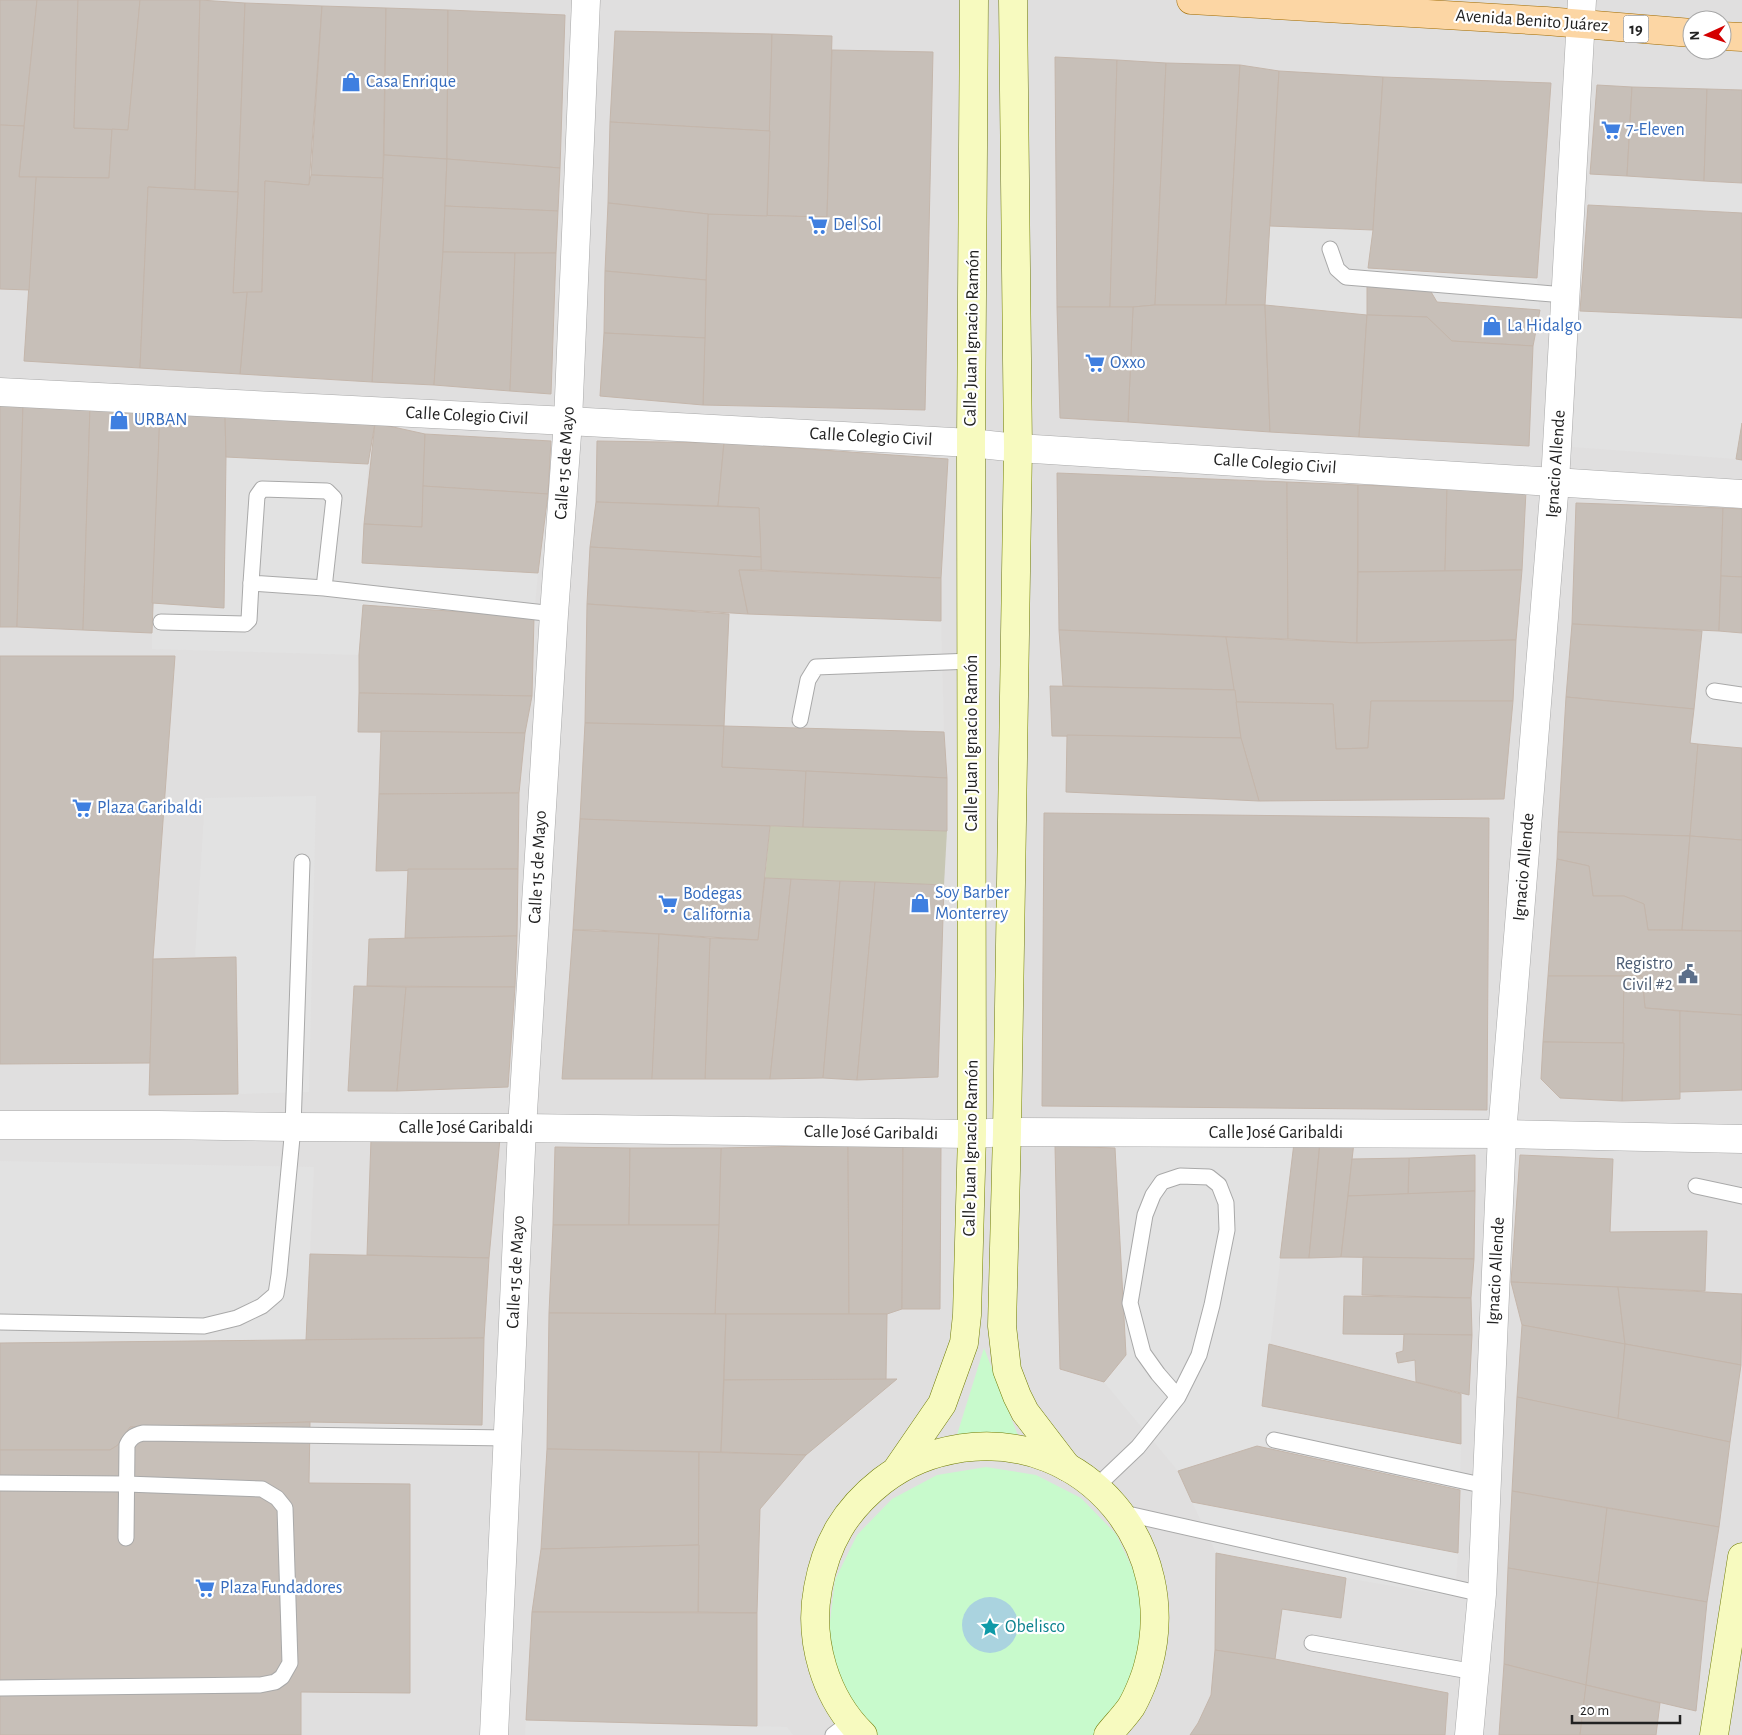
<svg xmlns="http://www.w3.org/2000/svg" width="1742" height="1735" viewBox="0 0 1742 1735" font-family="'Alegreya Sans',sans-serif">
  <rect width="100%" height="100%" fill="#f2efe9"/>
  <path fill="#e0dfdf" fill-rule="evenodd" d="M0 0H1742V1735H0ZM1692 20H1722V50H1692Z"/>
  <polygon fill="#c7c7b4" points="770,826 947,831 944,885 765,878"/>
  <g fill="#c8facc">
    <polygon points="984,1348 1019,1438 956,1438"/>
    <polygon points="986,1467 1036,1475 1081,1498 1116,1534 1138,1580 1145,1630 1134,1683 1099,1735 874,1735 839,1683 829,1630 835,1580 857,1535 892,1499 937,1475"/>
  </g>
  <g fill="#e2e2e2">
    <polygon points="1590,174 1742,183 1742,213 1588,205"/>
    <polygon points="1270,226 1373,230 1368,268 1537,278 1540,310 1437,302 1427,285 1367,315 1265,305"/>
    <polygon points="1580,311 1742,318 1742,423 1736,459 1572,447"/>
    <polygon points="226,457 368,464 364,524 538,573 534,617 363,605 359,655 152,649 152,603 224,608"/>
    <polygon points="729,614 941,621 944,732 724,726"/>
    <polygon points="1702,631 1742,633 1742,748 1690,743"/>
    <polygon points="316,796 309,1092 238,1094 236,957 195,957 205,798"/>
    <polygon points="1294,1143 1263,1406 1461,1444 1460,1490 1257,1446 1178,1471 1104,1382 1126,1355 1115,1148"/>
    <polygon points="0,1161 314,1167 306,1340 0,1343"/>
    <polygon points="1192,1502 1458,1553 1455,1597 1346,1578 1216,1553"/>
    <polygon points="526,1720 787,1727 793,1735 525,1735"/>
  </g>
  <circle fill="#aad3df" cx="990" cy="1625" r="28"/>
  <g fill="#c7bfb8" stroke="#c4b6ab">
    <polygon points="0,0 37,0 24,126 0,125"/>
    <polygon points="37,0 78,0 74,128 112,129 109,178 19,177"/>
    <polygon points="78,0 140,0 128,130 74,128"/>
    <polygon points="140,0 200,0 195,190 148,187 140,368 24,361 36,177 109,178 112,129 128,130"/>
    <polygon points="200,0 245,3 238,192 195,190"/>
    <polygon points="245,3 322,6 309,185 265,181 262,292 233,293 238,192"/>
    <polygon points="322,6 386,8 383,178 311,175"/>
    <polygon points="386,8 448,10 447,159 384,155"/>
    <polygon points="448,10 565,15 560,168 447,159"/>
    <polygon points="615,31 772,34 770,131 610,122"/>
    <polygon points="772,34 832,36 827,217 767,216"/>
    <polygon points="832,50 933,52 925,410 703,405 708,214 827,217"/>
    <polygon points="1055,57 1117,60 1110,307 1057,307"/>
    <polygon points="1117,60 1166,63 1155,305 1133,307 1110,307"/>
    <polygon points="1166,63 1240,65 1226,305 1155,305"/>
    <polygon points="1240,65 1279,71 1265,305 1226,305"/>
    <polygon points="1279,71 1383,77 1373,230 1270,226"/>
    <polygon points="1383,77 1551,83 1537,278 1368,268 1373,230"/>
    <polygon points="1597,85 1632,87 1627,176 1590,174"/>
    <polygon points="1632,87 1707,89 1704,181 1627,176"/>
    <polygon points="1707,89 1742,90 1742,183 1704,181"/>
    <polygon points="610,122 770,131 767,216 708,214 608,203"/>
    <polygon points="0,125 24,126 19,177 36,177 29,290 0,289"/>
    <polygon points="384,155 447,159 443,252 434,385 372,382"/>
    <polygon points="447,159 560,168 558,211 445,206"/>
    <polygon points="311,175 383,178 372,382 240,374 247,292 262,292 265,181 309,185"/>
    <polygon points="148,187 238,192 233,293 247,292 240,374 140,368"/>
    <polygon points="608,203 708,214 706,280 605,271"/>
    <polygon points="1588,205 1742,213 1742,318 1580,311"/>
    <polygon points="445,206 558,211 556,253 443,252"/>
    <polygon points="443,252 515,253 510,391 434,385"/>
    <polygon points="515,253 556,253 551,394 510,391"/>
    <polygon points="605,271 706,280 705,338 604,333"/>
    <polygon points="1367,283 1427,285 1437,302 1540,310 1533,346 1452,341 1427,317 1367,315"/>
    <polygon points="1155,305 1265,305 1270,432 1128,422 1133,307"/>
    <polygon points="1265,305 1367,315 1359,437 1270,432"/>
    <polygon points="1057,307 1133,307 1128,422 1060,418"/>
    <polygon points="1367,315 1427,317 1452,341 1533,346 1529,446 1359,437"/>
    <polygon points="604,333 705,338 703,405 600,396"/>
    <polygon points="0,402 23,403 17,627 0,627"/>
    <polygon points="23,403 90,407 83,630 17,627"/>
    <polygon points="90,407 160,411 152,633 83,630"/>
    <polygon points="160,411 225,415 226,457 224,608 152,603"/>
    <polygon points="225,415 375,423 368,464 226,457"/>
    <polygon points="375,423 425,434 422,527 364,524"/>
    <polygon points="1742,423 1742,460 1736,459"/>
    <polygon points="425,434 551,441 548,494 423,486"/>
    <polygon points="597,441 724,443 718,506 596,502"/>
    <polygon points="724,443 948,459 941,578 761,570 759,508 718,506"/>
    <polygon points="1057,473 1287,482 1288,639 1059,630"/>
    <polygon points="1287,482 1358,485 1357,643 1288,639"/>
    <polygon points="1358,485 1447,488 1445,571 1358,572"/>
    <polygon points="423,486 548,494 538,573 362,563 364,524 422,527"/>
    <polygon points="1447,488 1526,491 1522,570 1445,571"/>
    <polygon points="596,502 759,508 761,557 590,547"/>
    <polygon points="1576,503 1723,508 1719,631 1572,624"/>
    <polygon points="1723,508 1742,509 1742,577 1721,576"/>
    <polygon points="590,547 761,557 761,570 739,570 748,614 587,604"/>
    <polygon points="739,570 941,578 941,621 748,614"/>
    <polygon points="1522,570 1516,640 1357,643 1358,572"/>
    <polygon points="1721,576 1742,577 1742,633 1719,631"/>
    <polygon points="587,604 729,614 724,726 585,723"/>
    <polygon points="363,605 534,617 532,696 359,693 359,655"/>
    <polygon points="1572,624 1702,631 1694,709 1566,697"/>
    <polygon points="1059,630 1226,637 1235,690 1063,686"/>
    <polygon points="1226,637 1357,643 1516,640 1513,701 1371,701 1368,748 1336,749 1333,704 1236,702"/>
    <polygon points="0,656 175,656 153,959 150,1063 0,1064"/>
    <polygon points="1050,686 1235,690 1241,738 1052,736"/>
    <polygon points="359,693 532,696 525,733 358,732"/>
    <polygon points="1566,697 1694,709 1690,743 1698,744 1690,836 1558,832"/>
    <polygon points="1371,701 1513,701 1504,799 1259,801 1241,738 1236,702 1333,704 1336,749 1368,748"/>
    <polygon points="585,723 724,726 722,767 806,771 803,827 580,819"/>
    <polygon points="724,726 944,732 947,778 722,767"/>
    <polygon points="381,731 525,733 519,793 379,794"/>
    <polygon points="1067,735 1241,738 1259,801 1066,792"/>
    <polygon points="1698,744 1742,748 1742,840 1690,836"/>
    <polygon points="806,771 947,778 947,831 803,827"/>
    <polygon points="519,793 518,869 376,871 379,794"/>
    <polygon points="1044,813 1489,818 1487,1110 1042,1106"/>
    <polygon points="580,819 770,826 758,940 596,930 573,930"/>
    <polygon points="1558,832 1690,836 1682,930 1648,930 1644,904 1624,896 1593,896 1589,866 1557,859"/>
    <polygon points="1690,836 1742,840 1742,931 1682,930"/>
    <polygon points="1557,859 1589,866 1593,896 1624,896 1644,904 1648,930 1742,931 1742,1015 1645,1008 1642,976 1548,976"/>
    <polygon points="408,869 518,869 517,936 405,938"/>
    <polygon points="765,878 791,879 770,1079 705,1079 710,938 758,940"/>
    <polygon points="791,879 840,881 823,1078 770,1079"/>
    <polygon points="840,881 875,882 857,1080 823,1078"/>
    <polygon points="875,882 944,885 938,1077 857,1080"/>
    <polygon points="573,930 659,934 652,1079 562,1079"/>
    <polygon points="659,934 710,938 705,1079 652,1079"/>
    <polygon points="517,936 515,987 367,986 369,939"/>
    <polygon points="236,957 238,1094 149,1095 153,959"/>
    <polygon points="1548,976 1624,976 1624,1043 1543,1042"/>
    <polygon points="1624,976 1642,976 1645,1008 1680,1011 1680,1099 1622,1101"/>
    <polygon points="354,986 406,987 397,1091 348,1091"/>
    <polygon points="406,987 515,987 508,1087 397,1091"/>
    <polygon points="1680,1011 1742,1015 1742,1090 1680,1092"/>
    <polygon points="1543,1042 1624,1043 1622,1101 1560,1098 1541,1079"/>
    <polygon points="500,1138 489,1258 367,1255 371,1139"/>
    <polygon points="1320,1142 1309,1258 1280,1258 1294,1143"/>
    <polygon points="1320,1142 1354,1142 1341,1257 1309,1258"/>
    <polygon points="848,1145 849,1314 715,1314 721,1148"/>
    <polygon points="848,1145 903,1145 902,1309 887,1314 849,1314"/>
    <polygon points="903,1145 941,1147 940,1309 902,1309"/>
    <polygon points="1055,1146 1115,1148 1126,1355 1104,1382 1060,1369"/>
    <polygon points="555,1147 630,1148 629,1225 553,1225"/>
    <polygon points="630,1148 721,1148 719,1225 629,1225"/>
    <polygon points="1475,1155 1475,1191 1408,1194 1409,1158"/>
    <polygon points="1520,1155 1613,1159 1610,1232 1707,1231 1705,1291 1511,1282"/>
    <polygon points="1409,1158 1408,1194 1348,1196 1352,1159"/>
    <polygon points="1475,1191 1474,1259 1341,1257 1348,1196"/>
    <polygon points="553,1225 719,1225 715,1314 549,1313"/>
    <polygon points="310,1254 489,1258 484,1338 306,1340"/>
    <polygon points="1363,1257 1474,1259 1471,1298 1362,1295"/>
    <polygon points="1511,1282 1618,1287 1625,1344 1522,1325"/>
    <polygon points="1618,1287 1742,1294 1741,1365 1625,1344"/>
    <polygon points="1344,1296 1471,1298 1472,1335 1343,1334"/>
    <polygon points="549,1313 726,1314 721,1452 547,1449"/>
    <polygon points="726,1314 887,1314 886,1380 724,1380"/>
    <polygon points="1522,1325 1625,1344 1618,1419 1517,1397"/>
    <polygon points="1404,1334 1472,1335 1469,1395 1416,1382 1415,1360 1398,1363 1396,1353 1403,1351"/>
    <polygon points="484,1338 482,1425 310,1422 130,1427 118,1445 110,1450 0,1450 0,1343"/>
    <polygon points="1269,1344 1461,1394 1461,1444 1262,1406"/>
    <polygon points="1625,1344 1741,1365 1730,1442 1618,1419"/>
    <polygon points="897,1379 806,1455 721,1452 724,1380"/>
    <polygon points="1517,1397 1730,1442 1719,1527 1512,1491"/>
    <polygon points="310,1422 309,1483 410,1484 410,1693 301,1692 301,1735 0,1735 0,1450 110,1450 118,1445 130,1427"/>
    <polygon points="1257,1446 1460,1490 1458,1553 1192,1502 1178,1471"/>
    <polygon points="547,1449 699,1452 699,1545 541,1549"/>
    <polygon points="699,1452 806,1455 760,1509 757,1613 698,1612"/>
    <polygon points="1512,1491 1607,1508 1598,1583 1508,1568"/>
    <polygon points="1607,1508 1719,1527 1707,1602 1598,1583"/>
    <polygon points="699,1545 698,1612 532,1612 541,1549"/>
    <polygon points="1216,1553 1346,1578 1341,1618 1282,1609 1275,1659 1215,1650"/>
    <polygon points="1508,1568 1598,1583 1586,1685 1504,1664"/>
    <polygon points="1598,1583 1707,1602 1696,1711 1586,1685"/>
    <polygon points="532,1612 757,1613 757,1726 526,1720"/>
    <polygon points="1215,1650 1275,1659 1448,1693 1445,1735 1190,1735 1198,1723 1211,1695"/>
    <polygon points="1504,1664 1586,1685 1580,1735 1499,1735"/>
    <polygon points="1586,1685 1660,1703 1656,1735 1580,1735"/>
  </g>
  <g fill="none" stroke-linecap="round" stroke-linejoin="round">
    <defs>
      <g id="lane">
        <polyline points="1330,249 1337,269 1346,277 1565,295"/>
        <polyline points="324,588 334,498 327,491 262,489 257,496 251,583 324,588 554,614"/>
        <polyline points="161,622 245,624 249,620 251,583"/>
        <polyline points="1714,691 1742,695"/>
        <polyline points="800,720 808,680 816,667 972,661"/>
        <polyline points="1696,1186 1742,1196"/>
        <polyline points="0,1322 204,1326 237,1318 262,1306 276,1294 279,1275 293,1127 302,862"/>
        <polyline points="1274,1440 1486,1486"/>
        <polyline points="0,1483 126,1484 262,1489 277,1498 285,1508 290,1663 282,1677 275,1682 260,1685 0,1688"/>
        <polyline points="1096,1487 1138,1447 1178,1397 1199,1355 1212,1305 1227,1230 1226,1203 1219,1185 1209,1177 1180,1176 1162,1182 1153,1195 1145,1215 1130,1303 1143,1353 1158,1374 1178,1397"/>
        <polyline points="1119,1512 1482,1594"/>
        <path d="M126 1538 127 1445C131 1437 135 1435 143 1433L509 1438"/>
        <polyline points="1312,1643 1475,1672"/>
        <polyline points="833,1735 850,1722"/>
      </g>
      <g id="street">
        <polyline points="0,392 568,421 971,443 1018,448 1742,494"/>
        <polyline points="0,1125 159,1125 293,1127 522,1128 972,1134 1007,1132 1502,1134 1742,1139"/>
        <polyline points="494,1735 522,1128 554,614 568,421 586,0"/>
        <polyline points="1469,1735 1482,1594 1502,1134 1555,482 1582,0"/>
      </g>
      <g id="secondary">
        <polyline points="1013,0 1018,448 1007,1132 1002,1326 1007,1370 1017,1396 1025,1412 1067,1467"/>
        <polyline points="898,1468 942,1404 964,1343 967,1315 972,1134 971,443 974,0"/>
        <path d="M863 1735C825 1698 808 1640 818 1588 826 1543 845 1510 882 1481 907 1462 931 1453 962 1448 1087 1431 1181 1547 1148 1666 1145 1678 1137 1697 1131 1707 1124 1717 1115 1726 1108 1735"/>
        <polyline points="1714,1735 1742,1557"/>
      </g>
      <g id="primary">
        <polyline points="1191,0 1546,21 1692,33"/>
        <polyline points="1722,36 1742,37"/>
      </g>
    </defs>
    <use href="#lane" stroke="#a9a9a9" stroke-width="17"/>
    <use href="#street" stroke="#a9a9a9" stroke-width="29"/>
    <use href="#secondary" stroke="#707d05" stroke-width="29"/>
    <use href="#primary" stroke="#a06b00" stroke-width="29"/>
    <use href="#lane" stroke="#fff" stroke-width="15"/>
    <use href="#street" stroke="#fff" stroke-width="28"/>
    <use href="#secondary" stroke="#f7fabf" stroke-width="28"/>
    <use href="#primary" stroke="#fcd6a4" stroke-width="28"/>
  </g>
  <defs>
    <symbol id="shop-bare" viewBox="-9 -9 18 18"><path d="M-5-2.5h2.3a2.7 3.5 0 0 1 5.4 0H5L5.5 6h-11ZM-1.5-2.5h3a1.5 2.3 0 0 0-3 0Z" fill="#3f7fe0" stroke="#fff" stroke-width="2.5" paint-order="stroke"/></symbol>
    <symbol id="supermarket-bare" viewBox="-9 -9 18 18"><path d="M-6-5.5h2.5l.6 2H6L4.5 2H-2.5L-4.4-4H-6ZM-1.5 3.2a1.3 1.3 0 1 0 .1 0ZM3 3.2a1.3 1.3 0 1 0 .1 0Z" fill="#3f7fe0" stroke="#fff" stroke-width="2.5" paint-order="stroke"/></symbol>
    <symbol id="civic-bare" viewBox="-9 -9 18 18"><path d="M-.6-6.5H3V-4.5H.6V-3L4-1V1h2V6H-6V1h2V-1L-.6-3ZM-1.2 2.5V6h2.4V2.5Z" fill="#5c6f8a" stroke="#fff" stroke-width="2.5" paint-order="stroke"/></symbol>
    <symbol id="sight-bare" viewBox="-9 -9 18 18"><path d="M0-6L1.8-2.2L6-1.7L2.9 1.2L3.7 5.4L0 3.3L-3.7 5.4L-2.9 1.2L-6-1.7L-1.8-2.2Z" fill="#0f9aa8" stroke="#fff" stroke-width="2.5" paint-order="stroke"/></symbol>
  </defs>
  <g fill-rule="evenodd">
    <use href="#shop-bare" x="337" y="68" width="28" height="28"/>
    <use href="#supermarket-bare" x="1597" y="116" width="28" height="28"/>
    <use href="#supermarket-bare" x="804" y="211" width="28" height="28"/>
    <use href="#shop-bare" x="1478" y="312" width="28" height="28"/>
    <use href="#supermarket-bare" x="1081" y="349" width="28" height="28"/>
    <use href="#shop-bare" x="105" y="406" width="28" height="28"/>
    <use href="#supermarket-bare" x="68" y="794" width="28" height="28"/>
    <use href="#shop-bare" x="906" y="889" width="28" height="28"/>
    <use href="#supermarket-bare" x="654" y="890" width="28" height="28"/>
    <use href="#civic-bare" x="1674" y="960" width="28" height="28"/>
    <use href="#supermarket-bare" x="191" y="1574" width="28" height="28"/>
    <use href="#sight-bare" x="976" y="1613" width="28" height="28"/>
  </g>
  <g text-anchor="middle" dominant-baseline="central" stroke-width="4.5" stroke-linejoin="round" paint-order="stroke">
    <rect fill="#fff" stroke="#646464" stroke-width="1" x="1623.5" y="15.5" width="25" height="27" rx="4"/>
    <g font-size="16" font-weight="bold" fill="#222">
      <text x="1636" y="29">19</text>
    </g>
    <g font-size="18" fill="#222" stroke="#fff">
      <text transform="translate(1532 21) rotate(4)">Avenida Benito Juárez</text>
      <text transform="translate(972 338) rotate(-89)">Calle Juan Ignacio Ramón</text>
      <text transform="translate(467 416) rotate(3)">Calle Colegio Civil</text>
      <text transform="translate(871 437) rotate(3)">Calle Colegio Civil</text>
      <text transform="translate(565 463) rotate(-86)">Calle 15 de Mayo</text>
      <text transform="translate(1275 464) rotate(4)">Calle Colegio Civil</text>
      <text transform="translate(1556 464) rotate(-86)">Ignacio Allende</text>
      <text transform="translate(972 743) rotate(-90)">Calle Juan Ignacio Ramón</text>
      <text transform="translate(538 867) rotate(-87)">Calle 15 de Mayo</text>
      <text transform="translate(1524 867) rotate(-85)">Ignacio Allende</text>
      <text x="466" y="1128">Calle José Garibaldi</text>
      <text transform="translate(871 1133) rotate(1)">Calle José Garibaldi</text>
      <text x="1276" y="1133">Calle José Garibaldi</text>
      <text transform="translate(971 1148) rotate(-89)">Calle Juan Ignacio Ramón</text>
      <text transform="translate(1496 1271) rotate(-87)">Ignacio Allende</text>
      <text transform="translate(516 1272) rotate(-87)">Calle 15 de Mayo</text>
    </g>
    <g font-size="18" fill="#366cbe" stroke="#fff" text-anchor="start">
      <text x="366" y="82">Casa Enrique</text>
      <text x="1626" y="130">7-Eleven</text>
      <text x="833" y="225">Del Sol</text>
      <text x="1507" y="326">La Hidalgo</text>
      <text x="1110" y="363">Oxxo</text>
      <text x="134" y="420">URBAN</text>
      <text x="97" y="808">Plaza Garibaldi</text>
      <text x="935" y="893">Soy Barber<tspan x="935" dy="21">Monterrey</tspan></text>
      <text x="683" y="894">Bodegas<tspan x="683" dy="21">California</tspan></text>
      <text x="220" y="1588">Plaza Fundadores</text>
    </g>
    <g font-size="18" fill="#4e5e75" stroke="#fff" text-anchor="end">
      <text x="1673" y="964">Registro<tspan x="1673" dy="21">Civil #2</tspan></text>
    </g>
    <g font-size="18" fill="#0d838f" stroke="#fff" text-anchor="start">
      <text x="1005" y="1627">Obelisco</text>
    </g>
  </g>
  <g transform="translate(1707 35) rotate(267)"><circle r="24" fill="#ffffff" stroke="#a7a7a7"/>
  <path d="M0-4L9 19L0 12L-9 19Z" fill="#d40000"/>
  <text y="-8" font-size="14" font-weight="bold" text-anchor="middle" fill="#222222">N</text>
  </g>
  <path d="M1572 1715v8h108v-8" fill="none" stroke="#222222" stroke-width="2.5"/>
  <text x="1580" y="1715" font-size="15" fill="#222222" stroke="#ffffff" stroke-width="4" paint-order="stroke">20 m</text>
</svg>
